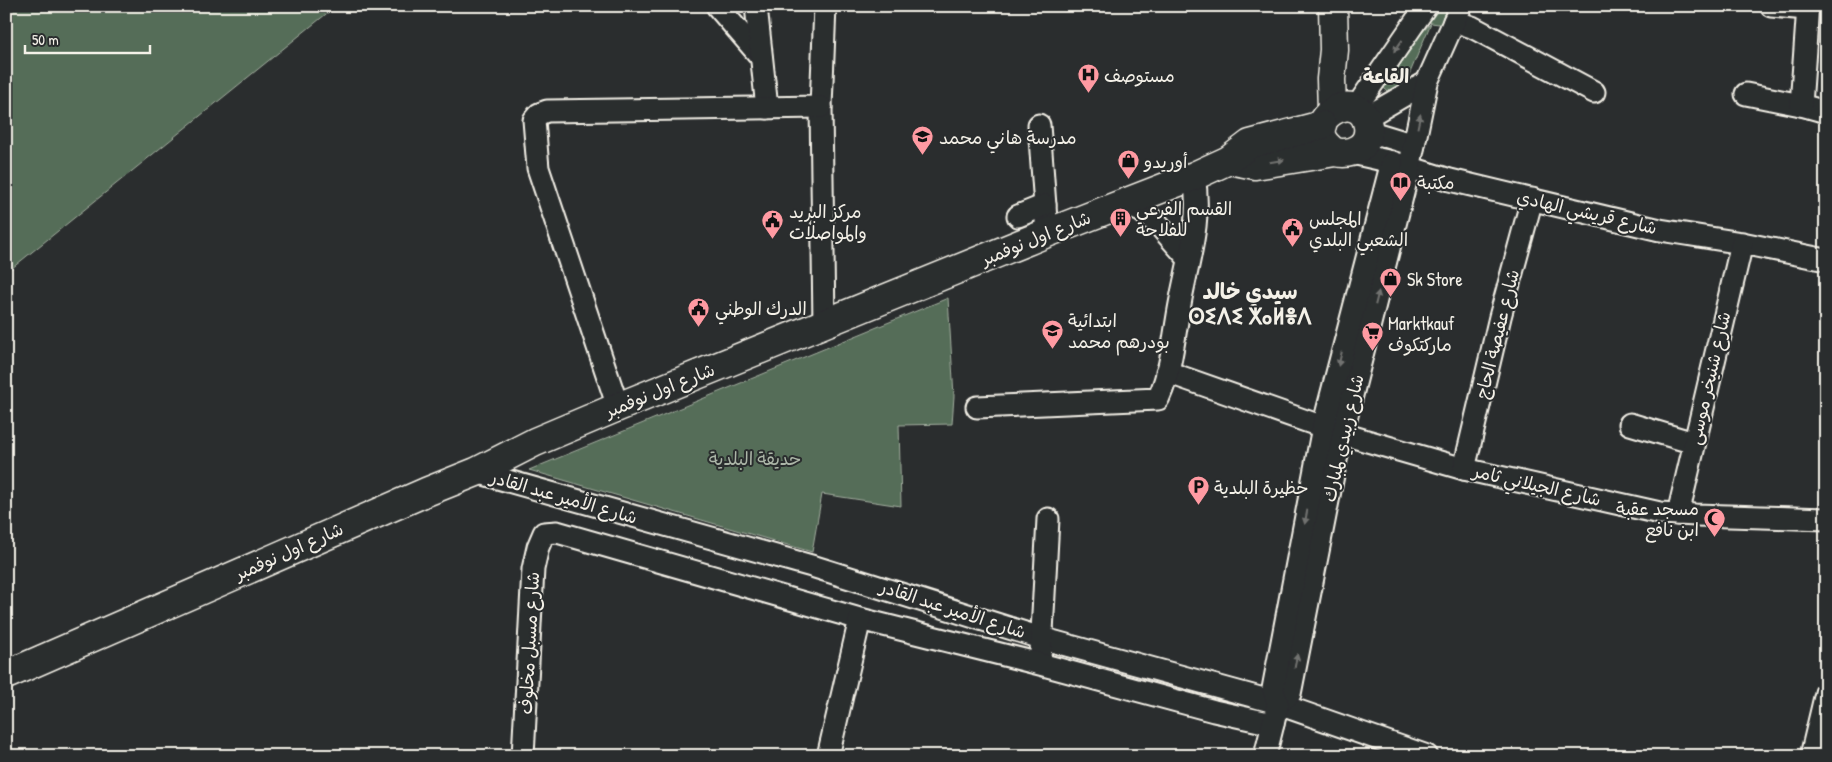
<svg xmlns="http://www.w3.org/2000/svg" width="1832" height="762" viewBox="0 0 1832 762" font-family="'Patrick Hand','Playpen Sans Arabic','Noto Sans Tifinagh',sans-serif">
  <rect width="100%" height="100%" fill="#2a2d2e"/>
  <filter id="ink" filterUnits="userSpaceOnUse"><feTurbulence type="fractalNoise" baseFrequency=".02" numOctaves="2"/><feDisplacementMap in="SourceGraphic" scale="10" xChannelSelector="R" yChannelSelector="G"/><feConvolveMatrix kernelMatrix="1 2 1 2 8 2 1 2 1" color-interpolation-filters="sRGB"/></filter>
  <g filter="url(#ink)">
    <g fill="#556d59" stroke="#a4afa0">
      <polygon points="6,6 336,6 6,273"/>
      <polygon points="1436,6 1451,6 1444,22 1439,24 1431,23 1401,94 1394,96 1381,86 1379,79 1431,23 1427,19"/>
      <polygon points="948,298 954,396 952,424 899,425 901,506 822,494 812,552 529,470"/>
    </g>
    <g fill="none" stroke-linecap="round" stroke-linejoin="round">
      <defs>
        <g id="minor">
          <polyline points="717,6 761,57"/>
          <polyline points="756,6 767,108"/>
          <polyline points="1771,6 1807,9"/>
          <polyline points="1454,21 1472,27 1594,92"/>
          <polyline points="1746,94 1801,105 1826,112"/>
          <polyline points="1801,105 1808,6"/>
          <polyline points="1355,109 1426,6"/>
          <polyline points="1365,118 1427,82"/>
          <polyline points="1039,125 1047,233"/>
          <polyline points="1368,131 1414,145"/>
          <polyline points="1352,153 1392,162 1450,180 1660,230 1742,243 1826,260"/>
          <polyline points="1122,203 1141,211 1158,224 1188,258"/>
          <polyline points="1018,216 1045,205"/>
          <polyline points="824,324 821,107 825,6"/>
          <polyline points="1167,372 1343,434 1464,469 1660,513 1696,515 1826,519"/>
          <polyline points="618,407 538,168 534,120 539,114 547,111 821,107"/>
          <path d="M977 407 1158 399 1159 397C1172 368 1174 335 1180 304 1188 260 1202 221 1194 176"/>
          <polyline points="1630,424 1694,443"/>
          <polyline points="1464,469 1500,317 1532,199"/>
          <polyline points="476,472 815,567 1041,638 1267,700 1427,756"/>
          <polyline points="1678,514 1742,243"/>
          <polyline points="1041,651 1048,519"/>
          <polyline points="1278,704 1290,694 1337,455 1409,169 1427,82 1461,6"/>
          <polyline points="523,756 533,569 538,547 544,533 557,532 860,619 1040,664 1214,711 1273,724"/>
          <polyline points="828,756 860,619"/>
          <polyline points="1265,756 1278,704 1273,689 1323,427 1392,162"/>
          <polyline points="1811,756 1826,693"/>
        </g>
        <g id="major">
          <polyline points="1332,110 1331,79 1334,50 1333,6"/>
          <path d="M1229 160 1255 165 1335 152C1352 156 1371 146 1368 126 1360 82 1291 123 1335 152"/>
          <polyline points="6,675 426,492 476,472 535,442 618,407 1047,233 1194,176 1229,160 1250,144 1322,125"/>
        </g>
      </defs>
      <use href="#minor" stroke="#f4f1e8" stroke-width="25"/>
      <use href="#major" stroke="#f4f1e8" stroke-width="31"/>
      <use href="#minor" stroke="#2a2d2e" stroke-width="21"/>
      <use href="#major" stroke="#2a2d2e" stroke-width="28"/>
    </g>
    <defs><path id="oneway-solid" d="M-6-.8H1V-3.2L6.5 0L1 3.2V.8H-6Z" transform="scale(1.25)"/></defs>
    <g fill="#71726f">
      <use href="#oneway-solid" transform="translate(1398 46) rotate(126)"/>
      <use href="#oneway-solid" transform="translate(1419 121) rotate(-78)"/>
      <use href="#oneway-solid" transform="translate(1277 161) rotate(-9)"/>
      <use href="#oneway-solid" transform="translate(1377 298) rotate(-76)"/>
      <use href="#oneway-solid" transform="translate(1340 359) rotate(104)"/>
      <use href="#oneway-solid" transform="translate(1306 517) rotate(101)"/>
      <use href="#oneway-solid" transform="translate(1296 661) rotate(-79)"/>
    </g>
  </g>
  <defs>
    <symbol id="hospital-pin" viewBox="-11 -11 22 30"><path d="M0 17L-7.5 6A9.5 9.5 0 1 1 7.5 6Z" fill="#ff9aa2" stroke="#2a2d2e"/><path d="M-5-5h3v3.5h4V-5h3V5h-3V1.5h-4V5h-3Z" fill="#111"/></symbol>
    <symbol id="school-pin" viewBox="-11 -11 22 30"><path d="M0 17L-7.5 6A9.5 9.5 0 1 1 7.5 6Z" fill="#ff9aa2" stroke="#2a2d2e"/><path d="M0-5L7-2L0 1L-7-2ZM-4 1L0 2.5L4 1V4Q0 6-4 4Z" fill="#111"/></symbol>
    <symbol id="shop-pin" viewBox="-11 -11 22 30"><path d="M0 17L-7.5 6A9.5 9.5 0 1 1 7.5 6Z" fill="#ff9aa2" stroke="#2a2d2e"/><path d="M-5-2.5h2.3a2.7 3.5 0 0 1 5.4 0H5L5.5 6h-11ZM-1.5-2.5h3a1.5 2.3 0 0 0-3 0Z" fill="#111"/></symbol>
    <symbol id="library-pin" viewBox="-11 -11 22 30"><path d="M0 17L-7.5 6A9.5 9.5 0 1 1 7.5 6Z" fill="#ff9aa2" stroke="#2a2d2e"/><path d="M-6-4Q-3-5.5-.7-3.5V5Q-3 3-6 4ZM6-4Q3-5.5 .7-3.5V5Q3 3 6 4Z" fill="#111"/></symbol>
    <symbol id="building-pin" viewBox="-11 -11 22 30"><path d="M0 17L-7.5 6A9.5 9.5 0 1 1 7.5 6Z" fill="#ff9aa2" stroke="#2a2d2e"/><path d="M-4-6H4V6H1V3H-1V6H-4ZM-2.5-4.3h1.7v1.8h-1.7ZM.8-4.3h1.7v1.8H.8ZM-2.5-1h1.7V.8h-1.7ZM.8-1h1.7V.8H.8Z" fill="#111"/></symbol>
    <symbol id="civic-pin" viewBox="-11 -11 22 30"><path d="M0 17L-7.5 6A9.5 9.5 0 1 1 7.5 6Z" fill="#ff9aa2" stroke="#2a2d2e"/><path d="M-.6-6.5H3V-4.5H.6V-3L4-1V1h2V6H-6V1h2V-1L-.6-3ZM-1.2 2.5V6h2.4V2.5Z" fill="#111"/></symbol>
    <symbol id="supermarket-pin" viewBox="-11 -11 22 30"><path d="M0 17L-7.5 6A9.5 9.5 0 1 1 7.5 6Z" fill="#ff9aa2" stroke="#2a2d2e"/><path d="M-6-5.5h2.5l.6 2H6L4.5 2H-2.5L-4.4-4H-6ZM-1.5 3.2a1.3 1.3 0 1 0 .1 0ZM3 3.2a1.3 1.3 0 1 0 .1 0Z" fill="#111"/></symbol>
    <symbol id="parking-pin" viewBox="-11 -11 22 30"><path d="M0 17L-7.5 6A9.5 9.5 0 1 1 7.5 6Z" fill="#ff9aa2" stroke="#2a2d2e"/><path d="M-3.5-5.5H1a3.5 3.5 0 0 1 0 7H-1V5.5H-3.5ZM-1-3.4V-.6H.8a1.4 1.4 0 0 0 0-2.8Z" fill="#111"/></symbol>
    <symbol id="mosque-pin" viewBox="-11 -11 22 30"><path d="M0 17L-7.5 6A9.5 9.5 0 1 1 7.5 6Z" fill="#ff9aa2" stroke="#2a2d2e"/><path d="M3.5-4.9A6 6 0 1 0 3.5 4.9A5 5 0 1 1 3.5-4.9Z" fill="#111"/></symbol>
  </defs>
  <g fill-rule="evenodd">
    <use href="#hospital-pin" x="1076" y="62" width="25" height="34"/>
    <use href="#school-pin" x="910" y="124" width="25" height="34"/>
    <use href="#shop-pin" x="1116" y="148" width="25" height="34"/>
    <use href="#library-pin" x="1388" y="170" width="25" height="34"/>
    <use href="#building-pin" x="1108" y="206" width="25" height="34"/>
    <use href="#civic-pin" x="760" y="208" width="25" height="34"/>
    <use href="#civic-pin" x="1280" y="216" width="25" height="34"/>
    <use href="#shop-pin" x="1378" y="266" width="25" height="34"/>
    <use href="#civic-pin" x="686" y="296" width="25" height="34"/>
    <use href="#school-pin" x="1040" y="318" width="25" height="34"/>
    <use href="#supermarket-pin" x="1360" y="320" width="25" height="34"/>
    <use href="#parking-pin" x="1186" y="474" width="25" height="34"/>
    <use href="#mosque-pin" x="1702" y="506" width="25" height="34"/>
  </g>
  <g text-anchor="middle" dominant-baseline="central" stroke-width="4" stroke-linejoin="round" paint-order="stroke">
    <g font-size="18" fill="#f4f1e8" stroke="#2a2d2e" text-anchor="start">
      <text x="1104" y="75">مستوصف</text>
      <text x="939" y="137">مدرسة هاني محمد</text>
      <text x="1144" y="161">أوريدو</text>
      <text x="1417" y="182">مكتبة</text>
      <text x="1136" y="208">القسم الفرعي<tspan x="1136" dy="21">للفلاحة</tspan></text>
      <text x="789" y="211">مركز البريد<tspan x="789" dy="21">والمواصلات</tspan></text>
      <text x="1309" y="218">المجلس<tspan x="1309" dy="21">الشعبي البلدي</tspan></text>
      <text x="1407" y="279">Sk Store</text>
      <text x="715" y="308">الدرك الوطني</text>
      <text x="1068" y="320">ابتدائية<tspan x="1068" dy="21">بودرهم محمد</tspan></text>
      <text x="1388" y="323">Marktkauf<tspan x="1388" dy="21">ماركتكوف</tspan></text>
      <text x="1214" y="487">حظيرة البلدية</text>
      <text x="1699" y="508" text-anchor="end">مسجد عقبة<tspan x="1699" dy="21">ابن نافع</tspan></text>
    </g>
    <g font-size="18" fill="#f4f1e8" stroke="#2a2d2e">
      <text transform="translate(1587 212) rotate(13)">شارع قريشي الهادي</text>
      <text transform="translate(1036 238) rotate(-22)">شارع اول نوفمبر</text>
      <text transform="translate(1497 334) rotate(-76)">شارع عفيصة الحاج</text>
      <text transform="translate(1709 378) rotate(-77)">شارع شنيخر موسى</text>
      <text transform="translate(660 390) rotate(-22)">شارع اول نوفمبر</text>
      <text transform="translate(1343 438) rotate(-77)">شارع زبيدي لمبارك</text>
      <text transform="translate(1537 485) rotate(13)">شارع الجيلاني ثامر</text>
      <text transform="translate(564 497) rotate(16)">شارع الأمير عبد القادر</text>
      <text transform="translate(289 551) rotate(-24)">شارع اول نوفمبر</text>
      <text transform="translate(953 609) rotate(18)">شارع الأمير عبد القادر</text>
      <text transform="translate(529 643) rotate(-87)">شارع مسبل مخلوف</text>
    </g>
    <g font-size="18" fill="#acb6a8" stroke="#2a2d2e">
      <text x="755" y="458">حديقة البلدية</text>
    </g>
    <g font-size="19" font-weight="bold" fill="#f4f1e8" stroke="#2a2d2e">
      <text x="1386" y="76">القاعة</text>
    </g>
    <g font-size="22" font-weight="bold" fill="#f4f1e8" stroke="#2a2d2e">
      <text x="1250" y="291">سيدي خالد<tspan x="1250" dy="25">ⵙⵉⴷⵉ ⵅⴰⵍⴻⴷ</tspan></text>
    </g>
  </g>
  <rect width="1832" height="762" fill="none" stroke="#2a2d2e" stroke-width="25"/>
  <rect x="12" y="12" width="1807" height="737" fill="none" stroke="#f4f1e8" stroke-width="2" filter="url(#ink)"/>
  <path d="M25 45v8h125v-8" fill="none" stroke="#f4f1e8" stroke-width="2.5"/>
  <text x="32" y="45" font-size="15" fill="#f4f1e8" stroke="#2a2d2e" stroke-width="4" paint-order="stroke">50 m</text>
</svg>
